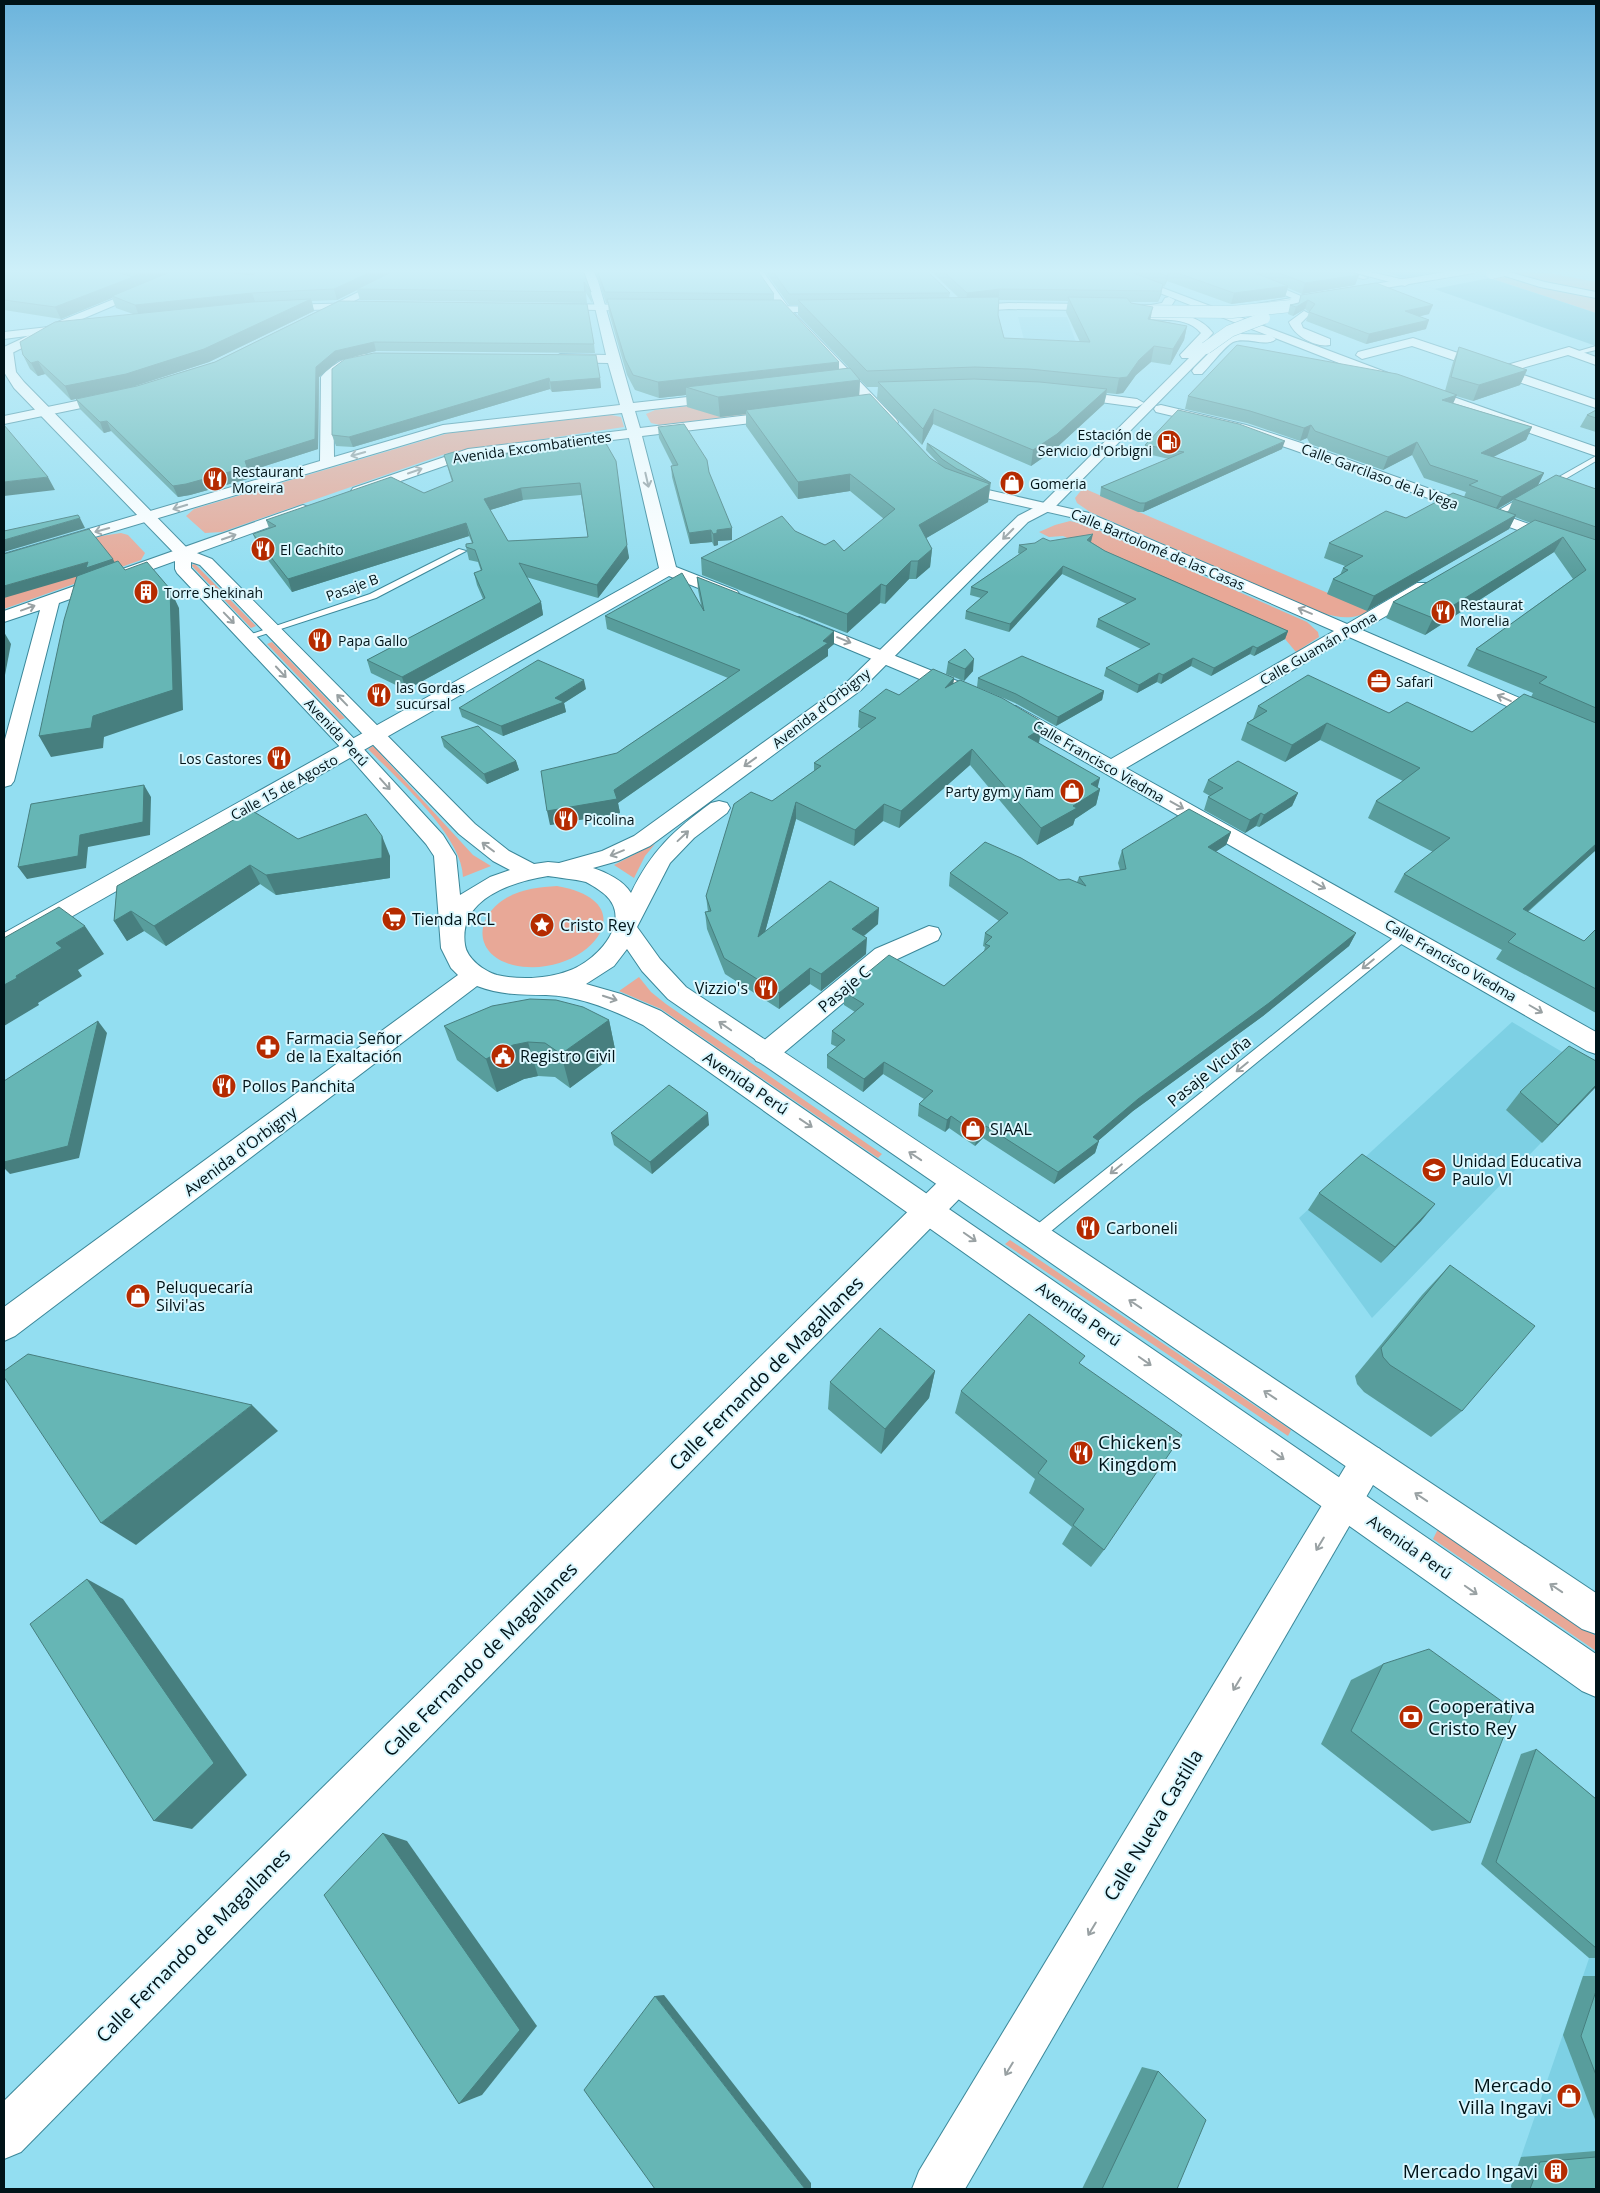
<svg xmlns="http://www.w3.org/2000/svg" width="1600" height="2193" viewBox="0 0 1600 2193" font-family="'Open Sans',sans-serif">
  <rect width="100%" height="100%" fill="#93def1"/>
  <g fill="#7dd0e4">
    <polygon points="1018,317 1067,317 1078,348 1026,347"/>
    <polygon points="1512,1022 1596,1072 1596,1086 1372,1318 1299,1218"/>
    <polygon points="1596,1938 1596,2189 1510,2189 1583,1976"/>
  </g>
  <g fill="#e8a897">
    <polygon points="1507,272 1549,273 1596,282 1596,293"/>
    <polygon points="1502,276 1539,286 1596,297 1596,313 1490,278"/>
    <polygon points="841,388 858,401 660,425 651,423 646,414 655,410"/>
    <polygon points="611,415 621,417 624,427 448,453 222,532 205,533 186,516 194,509 449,433"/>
    <path d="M1083 488 1370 611C1353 620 1340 618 1322 613L1090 512 1077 503 1075 498Z"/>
    <polygon points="1070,521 1087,525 1307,622 1318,632 1319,637 1296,652 1285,639 1063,536 1049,537 1039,532 1055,525"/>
    <polygon points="121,533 128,535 145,553 141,560 4,609 4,565 101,536"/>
    <polygon points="195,564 256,626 251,628 191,565"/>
    <polygon points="272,642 345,718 340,720 267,644"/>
    <path d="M373 746 473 855 491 866 463 877C462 835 397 779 368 749Z"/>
    <polygon points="655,844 645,856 634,878 614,865"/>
    <path d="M557 886C652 903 583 981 513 965 479 957 472 925 499 903 515 890 537 887 557 886Z"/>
    <polygon points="639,977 651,992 666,1004 882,1154 878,1158 661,1009 619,991"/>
    <polygon points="1010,1240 1291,1430 1288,1436 1005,1244"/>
    <polygon points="1438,1529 1596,1636 1596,1651 1433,1539"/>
  </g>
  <polygon fill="#53b3c9" points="1380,270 1465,270 1596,313 1596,346"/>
  <polygon fill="#93def1" points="1448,270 1465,270 1490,278 1434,289 1403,278"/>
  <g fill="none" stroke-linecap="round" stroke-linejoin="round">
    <defs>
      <g id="lane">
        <polygon points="1337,270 1344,270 1368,278 1363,279"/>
        <polygon points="1596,346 1596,350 1575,355 1572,353"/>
        <polygon points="1596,456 1596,461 1550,488 1543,486"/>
        <polygon points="1523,496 1530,498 1496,518 1489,516"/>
        <polygon points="459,549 466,551 376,598 250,639 243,637 370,594"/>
        <polygon points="1406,930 1412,934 1410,937 1039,1241 1034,1243 1029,1241 1026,1236 1029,1231 1402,931"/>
      </g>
      <g id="street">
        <polygon points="403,270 416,270 318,319 310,319 308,317"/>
        <path d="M583 270H593L598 281 633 403 724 393 731 397 724 401 635 411 640 428 784 411 791 415 784 419 642 436 676 567 737 591 740 595 737 599H725L669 576 13 950 4 952V933L659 568 629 438 470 457 363 494 358 495 351 491 353 488 468 449 627 430 622 413 444 433 4 564V554L320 461 321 377C329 366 361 345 373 358L371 361 349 366 333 378 334 457 443 425 620 405 608 363 560 362 554 358 560 354 606 355 594 303Z"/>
        <polygon points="752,270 762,270 789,308 896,419 898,422 896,425 886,425 781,312"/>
        <polygon points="1225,270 1239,270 1308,299 1303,302 1299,301"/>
        <polygon points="1345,270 1362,270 1409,281 1410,283 1405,286"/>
        <polygon points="1413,338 1500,367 1569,347 1596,357 1596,365 1568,355 1512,371 1596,400 1596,408 1412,346 1362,359 1356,355 1358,352"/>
        <polygon points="1068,390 1137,399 1144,403 1137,407 1063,397 1062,394"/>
        <polygon points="115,393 122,397 120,400 4,424 4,416"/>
        <polygon points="1161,405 1246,425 1301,443 1596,548 1596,558 1291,449 1237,431 1156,412 1154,409 1156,406"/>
        <polygon points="953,480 988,490 1089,513 1347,624 1417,583 1429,583 1431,587 1429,591 1362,630 1596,731 1596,744 1589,742 1349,637 1126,768 1596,1032 1596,1054 1587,1051 1002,714 999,710 1002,706 1016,706 1111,759 1334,631 1079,519 964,493 948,487 946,484 948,481"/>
        <polygon points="303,505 308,507 311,510 308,513 59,603 14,781 11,785 4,787 4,743 40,610 4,622 4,611"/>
        <polygon points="799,617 967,685 970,689 967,693 953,693 793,626 790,622 793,618"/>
        <polygon points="929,926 938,928 941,934 938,940 893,961 774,1061 765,1064 756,1061 752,1054 756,1047 875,949"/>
        <polygon points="956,1171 966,1174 971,1183 966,1192 21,2152 4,2159 4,2101 946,1174"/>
        <polygon points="1368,1444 1380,1449 1386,1461 1380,1473 965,2189 912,2189 919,2171 1356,1449"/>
      </g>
      <g id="secondary">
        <polygon points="1457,270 1479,270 1474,273 1256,310 1250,307 1256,304"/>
        <polygon points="1169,297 1175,300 1170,308 1151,311 1009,309 962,312 956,309 962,306 1009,303 1151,305 1162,303 1165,298"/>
        <polygon points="366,303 372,306 370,308 277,311 271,308 277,305"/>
        <polygon points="552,304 646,305 652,308 646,311 548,309 546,307"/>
        <polygon points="752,306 836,307 842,310 836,313 748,311 746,309"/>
        <path d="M1160 312C1180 313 1200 316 1213 333L1201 346 1206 344 1212 348 1053 509 1028 522 861 690 650 846 618 861 593 868C606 872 624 881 631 893 651 851 674 830 711 803L719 801 727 803 730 808 727 813 694 838 670 863 637 927 660 959 686 987 1596 1593V1634L1582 1629 668 999 642 971 627 949 614 966 586 984 621 994 661 1011 1596 1654V1697L1582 1691 643 1025C613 1010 580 996 546 995 523 995 500 995 477 986L15 1336 4 1341V1307L458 975 451 968 441 948 434 856 426 844 345 752 177 573 175 569V554L14 388 4 372V348H11L13 351 16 372 24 382 189 550 212 559 475 824 509 851 534 864 548 862 559 863 602 851 634 836 847 682 1018 516 1043 503 1189 358H1182L1180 355 1201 333C1182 311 1149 326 1138 315L1144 312ZM191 562 200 565 459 834 493 861 510 870 490 877 460 895 456 856 443 835 359 744 191 568ZM548 876C560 878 574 879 586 882 590 884 595 887 599 890 638 915 600 960 568 971 547 979 519 980 497 975 484 971 467 959 465 945 458 899 511 882 548 876Z"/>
        <polygon points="75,324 79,325 79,329 4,339 4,332"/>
        <path d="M1238 324 1244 327 1241 334 1270 335 1276 339C1267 348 1246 336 1233 342 1225 346 1210 366 1202 374H1194L1192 371 1194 368 1232 330 1234 325Z"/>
      </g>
      <g id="primary">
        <polygon points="185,270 198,270 68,325 12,353 4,353 4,347 60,321"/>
        <polygon points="1101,270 1115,270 1428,388 1596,447 1596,456 1418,394"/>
        <polygon points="1486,270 1502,270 1545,282 1596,292 1596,298 1540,287"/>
        <path d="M1304 311 1310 314 1301 323 1303 328 1330 339V345C1316 348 1294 336 1289 322Z"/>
      </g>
    </defs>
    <use href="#lane" stroke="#3b8799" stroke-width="2"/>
    <use href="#street" stroke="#3b8799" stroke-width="2"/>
    <use href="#secondary" stroke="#3b8799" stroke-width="2"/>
    <use href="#primary" stroke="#3b8799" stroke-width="2"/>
    <use href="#lane" fill="#fff" fill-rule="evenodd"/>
    <use href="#street" fill="#fff" fill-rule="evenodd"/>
    <use href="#secondary" fill="#fff" fill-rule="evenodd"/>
    <use href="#primary" fill="#fff" fill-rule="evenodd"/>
    <defs>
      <g id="secondary-bridge">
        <polyline points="1492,273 1501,271"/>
        <polyline points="1132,311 1232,312 1291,306"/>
        <polyline points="1206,348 1230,331 1264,318"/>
      </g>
    </defs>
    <use href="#secondary-bridge" stroke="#3b8799" stroke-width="13" stroke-linecap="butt"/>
    <use href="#secondary-bridge" stroke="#fff" stroke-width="12"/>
  </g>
  <g fill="#589d9c" fill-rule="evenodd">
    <polygon points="4,270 583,270 591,292 592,303 586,293 587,303 360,300 357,290 337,300 312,301 314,311 209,362 132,387 71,400 45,374 38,376 30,369 23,355 133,314 116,308 112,298 61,319 4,310"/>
    <path d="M595 270H757L774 294V300L839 362V369L849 368 798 315V305H789L764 270H926L950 293 949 298H959L930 270H1346L1359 275 1355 285 1302 294 1288 288 1285 297 1231 304 1167 281 1164 287 1163 286 1161 295 1158 302H1130L1151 319 1187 326 1184 340 1170 365 1151 362 1136 375 1123 393 1116 394 1107 393 1104 404 1054 450 1031 466 933 424 922 445 877 398 878 387H867L860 380 859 395 930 458 940 465 926 450 927 443 991 483 988 502 926 538 932 549 930 567 916 579H909L885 604 880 603 847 633 702 575 701 558 795 531 825 545 844 551 884 519 850 491 798 499 746 426V414L720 417 687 407 686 395 659 398 635 390 627 375 609 313 608 303H606ZM999 300 1068 301 1066 312 1080 342 1004 338 998 315Z"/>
    <polygon points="1301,295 1429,314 1420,316 1426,329 1366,344 1306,321 1309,312 1305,309 1293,316 1288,314 1290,305 1299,303"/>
    <polygon points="339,301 594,344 595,353 376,351 338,361 319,377 318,449 249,471 251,478 190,495 178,497 111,431 104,433 80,409 76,399 137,386 215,362"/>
    <path d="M1459 347 1527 370 1520 385 1473 401 1456 396 1453 403 1532 427 1526 440 1493 457 1544 473 1538 485 1596 489V850L1528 912 1584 941 1596 929V1013L1496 959 1502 950 1394 892 1404 874 1433 852 1368 818 1376 801 1403 781 1320 740 1285 762 1241 740 1247 723 1253 719 1258 706 1389 713 1472 732 1531 697 1533 693 1467 666 1476 649 1573 579 1554 552 1425 635 1386 618 1393 602 1531 523 1515 517 1509 529 1367 611 1327 594 1333 579 1340 575 1343 568 1345 566 1324 558 1329 543 1406 518 1464 497 1466 492 1424 478 1412 455 1383 470 1310 444 1307 438 1300 441 1247 423 1185 409 1188 396 1445 391 1453 362ZM1513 500 1508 512 1498 509Z"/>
    <polygon points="332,369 600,378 601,388 552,392 550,389 353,447 336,446 332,435"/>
    <polygon points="1596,410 1596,432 1580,427 1587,415"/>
    <polygon points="658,427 709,472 732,540 718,541 718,545 714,546 712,542 690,544 672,477 671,466 673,466 659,438"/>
    <path d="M604 440 629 558 598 598 526 577 541 602 543 615 406 690 371 673 367 660 483 599 477 585 474 573 481 571 478 562 469 560 466 547 472 543 469 536 292 592 258 547 253 534 269 528 266 520 424 493 452 482 444 455 463 460ZM581 495 588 537 508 541 490 510 523 500Z"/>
    <polygon points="1145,445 1282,449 1143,512 1138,512 1100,496 1101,487 1169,459 1143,453"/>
    <polygon points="1091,542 1105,551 1288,631 1285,639 1254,656 1250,654 1211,676 1191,666 1161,684 1157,682 1137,693 1104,676 1106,668 1141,649 1096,627 1098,619 1127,604 1062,574 1009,632 965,619 966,611 981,598 970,595 971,587 1020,554 1018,553 1019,545"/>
    <polygon points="697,577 834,644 828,649 828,656 618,803 620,813 550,825 617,753 728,678 607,629 605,616 701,605 698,590"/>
    <polygon points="948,662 973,671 964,681 946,674"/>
    <polygon points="954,678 953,684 1042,728 1039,743 1100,789 1096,805 1075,819 1073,825 1037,845 970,765 899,828 883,821 854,846 796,819 765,932 878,924 864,936 866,954 821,991 810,984 779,1009 725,974 707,929 705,912 708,912 706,896 772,801 814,771 814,763 861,729 858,727 859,711 899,695"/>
    <polygon points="978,678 1104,691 1102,700 1056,726 1015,703 977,687"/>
    <polygon points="586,689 564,703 566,712 503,736 462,717 459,708"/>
    <polygon points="441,737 516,761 519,770 487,784 444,747"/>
    <polygon points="1208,780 1298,793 1292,806 1259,827 1256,826 1245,833 1204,810 1208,797 1210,796 1203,792"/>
    <polygon points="1231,832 1226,845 1215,852 1356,933 1349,946 1263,1016 1133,1111 1099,1140 1095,1153 1054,1184 983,1138 975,1146 949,1128 945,1132 918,1116 919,1104 924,1099 883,1074 863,1092 827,1068 827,1055 837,1047 831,1044 832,1031 855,1012 844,1005 844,992 944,986 984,951 985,947 983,946 985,933 999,921 949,886 950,873 1077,882 1079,877 1120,870 1118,863 1122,850"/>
    <polygon points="298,839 390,856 390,878 276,895 260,884 166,946 144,931 127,941 114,921 117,886"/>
    <polygon points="609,1020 616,1054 570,1088 555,1077 538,1076 524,1079 497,1092 457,1060 444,1026"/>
    <polygon points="1596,1085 1542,1143 1506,1110 1520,1092"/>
    <polygon points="709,1125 652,1174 614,1145 611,1133"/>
    <polygon points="1319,1193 1435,1204 1421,1221 1381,1263 1308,1210"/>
    <polygon points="1450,1265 1462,1411 1431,1437 1364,1392 1357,1384 1355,1376 1422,1295"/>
    <polygon points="1081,1364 1104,1550 1091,1567 1062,1544 1072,1527 1029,1493 1035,1479 955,1413 961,1391"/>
    <polygon points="935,1371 929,1398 881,1454 828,1409 830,1382"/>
    <polygon points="1383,1664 1470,1823 1432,1831 1321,1744 1351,1680"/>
    <polygon points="1536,1749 1596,1799 1596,1958 1589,1958 1481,1864 1521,1754"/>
    <polygon points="1583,1976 1596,1976 1596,2122 1563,2035"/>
    <polygon points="1142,2067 1158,2071 1177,2189 1082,2189"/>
    <polygon points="1596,2151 1596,2189 1512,2189 1511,2186 1521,2157"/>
  </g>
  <g fill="#477f7f">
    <polygon points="150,270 181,270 137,288 133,277"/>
    <polygon points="375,270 400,270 357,289 357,290 337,300 334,289"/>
    <polygon points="1169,270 1167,281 1164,287 1167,276"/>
    <polygon points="1359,275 1355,285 1302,294 1305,283"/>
    <polygon points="133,277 137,288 112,296 112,298 61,319 55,307"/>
    <polygon points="1163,284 1161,295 1158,302 1161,291"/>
    <polygon points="1288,286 1285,297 1231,304 1234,293"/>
    <polygon points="1000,289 998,300 966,304 967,293"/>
    <polygon points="252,293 256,304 139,316 135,305"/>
    <polygon points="311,299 314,311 209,362 132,387 71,400 65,386"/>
    <polygon points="1308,300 1305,309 1293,316 1296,307"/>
    <polygon points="1433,305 1429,314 1401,321 1405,311"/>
    <polygon points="1153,307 1150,321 1148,319"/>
    <polygon points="1429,320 1426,329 1366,344 1369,334"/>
    <polygon points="1187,326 1184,340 1170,365 1173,349"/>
    <polygon points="374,342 376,351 338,361 319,377 318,449 249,471 251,478 190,495 178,497 173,486 245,461 316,367 335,351"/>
    <polygon points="1154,346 1151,362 1136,375 1123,393 1116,394 1119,378"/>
    <polygon points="38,361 45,374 38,376 31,363"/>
    <polygon points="839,362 839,378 686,387 686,395 659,398 658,382"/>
    <polygon points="1527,370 1520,385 1473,401 1479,385"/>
    <polygon points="549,378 550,389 353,447 349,437"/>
    <polygon points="600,378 601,388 552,392 550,382"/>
    <polygon points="860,380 859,400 746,410 746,414 720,417 718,397"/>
    <polygon points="1107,389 1104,404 1054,450 1031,466 1033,450"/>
    <polygon points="1457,395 1451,408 1442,400"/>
    <polygon points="934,409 933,424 922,445 923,429"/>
    <polygon points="107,421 111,431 104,433 100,422"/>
    <polygon points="1311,425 1307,438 1300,441 1304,428"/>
    <polygon points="1532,427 1526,440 1476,466 1481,453"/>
    <polygon points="1285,441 1282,449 1143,512 1145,503"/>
    <polygon points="1417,442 1412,455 1383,470 1388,457"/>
    <polygon points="1544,473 1537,487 1514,499 1513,500 1495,510 1502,497"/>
    <polygon points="850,474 850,491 798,499 798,482"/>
    <polygon points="48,477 55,490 4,496 4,482"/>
    <polygon points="990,484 988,502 918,543 919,525"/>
    <polygon points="521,488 523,500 487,511 484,499"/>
    <polygon points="1516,515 1509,529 1367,611 1374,596"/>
    <polygon points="80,518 85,528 4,552 4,540"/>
    <polygon points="466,523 469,536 292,592 288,579"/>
    <polygon points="732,528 732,540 718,541 718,545 714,546 713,534 717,530"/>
    <polygon points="711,530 712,542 690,544 689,533"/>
    <polygon points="1093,534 1091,542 1086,548 1087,540"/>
    <polygon points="1563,537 1554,552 1425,635 1433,618"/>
    <polygon points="627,545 629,558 598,598 597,585"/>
    <polygon points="932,549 930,567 916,579 918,561"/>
    <polygon points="113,559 118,569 89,573 4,598 4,586 88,562"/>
    <polygon points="911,561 909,579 885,604 886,586"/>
    <polygon points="1063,566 1062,574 1009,632 1010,624"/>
    <polygon points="881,584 880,603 847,633 847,614"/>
    <polygon points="170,589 179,608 183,710 104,737 103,748 51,757 39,736 93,716"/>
    <polygon points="541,602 543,615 406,690 402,677"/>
    <polygon points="834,631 834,644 828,649 828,656 618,803 620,813 550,825 547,811 614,790 823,641"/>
    <polygon points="1288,631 1285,639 1254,656 1257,648"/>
    <polygon points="4,632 11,644 4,680"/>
    <polygon points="1253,646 1250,654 1211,676 1214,668"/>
    <polygon points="1193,658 1191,666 1161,684 1163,675"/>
    <polygon points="974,659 973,671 964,681 965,669"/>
    <polygon points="1159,673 1157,682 1137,693 1139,685"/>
    <polygon points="954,678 952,694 945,688"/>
    <polygon points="584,680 586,689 564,703 566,712 503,736 501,726 555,698"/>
    <polygon points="1104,691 1102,700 1056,726 1058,717"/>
    <polygon points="1041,721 1040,730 1042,728 1038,745 1028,737 1034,725"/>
    <polygon points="1327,723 1320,740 1285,762 1292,745"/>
    <polygon points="972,749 970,765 899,828 901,811"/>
    <polygon points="516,761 519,770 487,784 484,774"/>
    <polygon points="1100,778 1097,790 1100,789 1096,805 1075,819 1073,825 1037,845 1041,828 1073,806 1091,784"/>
    <polygon points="144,785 151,797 150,835 88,847 86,868 27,879 18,867 80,835"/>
    <polygon points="1298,793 1292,806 1259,827 1264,815"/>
    <polygon points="796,802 796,819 759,954 758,937"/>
    <polygon points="884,804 883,821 854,846 855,830"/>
    <polygon points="1261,813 1256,826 1245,833 1250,820"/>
    <polygon points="1231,832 1226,845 1203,860 1208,847"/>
    <polygon points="382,836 390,856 390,878 276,895 266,875"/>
    <polygon points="1596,844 1596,850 1511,926 1523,909"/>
    <polygon points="250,865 260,884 166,946 154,926"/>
    <polygon points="879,908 878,924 851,946 852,929"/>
    <polygon points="131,911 144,931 127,941 114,921"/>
    <polygon points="85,926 104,954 78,970 82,976 38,1003 39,1005 4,1026 4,985 56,943"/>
    <polygon points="1356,933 1349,946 1263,1016 1133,1111 1091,1147 1099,1141 1095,1153 1054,1184 1058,1172 1093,1137 1138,1099"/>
    <polygon points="867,938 866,954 821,991 821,974"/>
    <polygon points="810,968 810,984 779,1009 779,993"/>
    <polygon points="609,1020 616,1054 570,1088 561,1054"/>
    <polygon points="98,1021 107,1033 79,1158 10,1174 4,1168 4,1162"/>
    <polygon points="528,1042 538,1076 524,1079 497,1092 486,1059 513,1045"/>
    <polygon points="884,1062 883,1074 863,1092 864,1079"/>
    <polygon points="1596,1085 1595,1088 1542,1143 1558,1125"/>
    <polygon points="708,1113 709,1125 652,1174 650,1162"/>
    <polygon points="951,1116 949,1128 945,1132 947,1120"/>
    <polygon points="986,1126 983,1138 975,1146 977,1134"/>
    <polygon points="1435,1204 1421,1221 1381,1263 1395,1247"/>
    <polygon points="935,1371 929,1398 881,1454 885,1429"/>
    <polygon points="252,1405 278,1431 136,1545 101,1523"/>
    <polygon points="87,1579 123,1599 247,1775 192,1829 154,1821"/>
    <polygon points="383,1833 407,1841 537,2026 482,2095 459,2104"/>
    <polygon points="664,1995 811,2183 811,2189 805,2189 655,1996"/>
  </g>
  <g fill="#66b6b5" stroke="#477f7f" fill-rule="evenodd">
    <polygon points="4,270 110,270 133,277 55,307 4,300"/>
    <polygon points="135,270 150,270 133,277 139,273 137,270"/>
    <polygon points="175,270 210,270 252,275 257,271 256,270 375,270 334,289 252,293 135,305 112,296"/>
    <polygon points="396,270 583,270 591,292 584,282 585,292 357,289"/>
    <polygon points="597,270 757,270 774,294 605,292"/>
    <polygon points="772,270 926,270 950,293 789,294"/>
    <polygon points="942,270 1125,270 1163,284 1161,291 1000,289 967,293"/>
    <polygon points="1150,270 1248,270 1288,286 1234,293 1169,270 1167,276"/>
    <polygon points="1272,270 1346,270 1359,275 1305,283"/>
    <polygon points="1376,283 1433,305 1405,311 1429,320 1369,334 1309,312 1315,304 1308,300 1296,307 1290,305 1299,303 1301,295"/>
    <polygon points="999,297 998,315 1004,338 1090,342 1068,297 1127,298 1131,303 1153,307 1148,319 1187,326 1173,349 1154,346 1139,360 1127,377 1119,378 1029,369 975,367 867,371 798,300"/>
    <polygon points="311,299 204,349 126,374 65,386 38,361 31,363 23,355 20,342 55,322 252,302"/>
    <polygon points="607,299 781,300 839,362 658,382 633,375 625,359"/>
    <polygon points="339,301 587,304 594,344 374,342 335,351 316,367 315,439 245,461 247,467 186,484 173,486 107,421 100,422 76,399 137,386 215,362"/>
    <polygon points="1237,345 1397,374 1457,395 1442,400 1532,427 1481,453 1544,473 1502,497 1469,485 1478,481 1430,465 1417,442 1388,457 1315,431 1311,425 1304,428 1250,411 1188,396"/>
    <polygon points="1459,347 1527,370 1479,385 1451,377"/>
    <polygon points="374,353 596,355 600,378 550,382 549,378 349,437 332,435 332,369 345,359"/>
    <polygon points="850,368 860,380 718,397 686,387"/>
    <polygon points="974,379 1040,382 1107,389 1057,434 1033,450 934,409 923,429 878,382"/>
    <polygon points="870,394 930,458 945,468 990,484 919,525 932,549 918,561 911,561 886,586 881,584 847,614 701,558 782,516 795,531 825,545 834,540 844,551 895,509 850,474 798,482 746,410"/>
    <polygon points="1178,410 1239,424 1285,441 1145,503 1140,503 1101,487 1184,452 1145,445"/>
    <polygon points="1596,410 1596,418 1587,415"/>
    <polygon points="684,424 707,460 709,472 732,528 717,530 717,533 713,534 711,530 689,533 671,466 678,465 658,427"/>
    <polygon points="4,425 48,477 4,482"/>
    <path d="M604 440 616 461 627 545 597 585 519 563 541 602 402 677 367 660 485 598 474 573 482 570 475 550 466 547V544L473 543 466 523 288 579 253 534 276 526 266 520 391 477 424 493 453 481 444 455 457 451 463 460ZM580 483 588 537 508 541 484 499 521 488Z"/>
    <polygon points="927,443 991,483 957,469 942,459"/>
    <polygon points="1556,475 1596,489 1596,527 1514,499"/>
    <polygon points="1453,493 1516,515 1374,596 1333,579 1348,570 1343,568 1363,556 1329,543 1386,511 1406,518"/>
    <polygon points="78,515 80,518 4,540 4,531"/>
    <polygon points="1535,520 1596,540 1596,708 1539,683 1547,677 1476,649 1586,570 1563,537 1433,618 1393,602"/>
    <polygon points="89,529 113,559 86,568 88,562 4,586 4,554"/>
    <polygon points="1093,534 1087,540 1105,551 1288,631 1257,648 1253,646 1214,668 1193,658 1163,675 1159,673 1139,685 1106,668 1150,644 1098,619 1136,599 1063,566 1010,624 966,611 988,592 971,587 1027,549 1019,545 1035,543 1043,538 1050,541"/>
    <polygon points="118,561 125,570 147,562 170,589 173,690 93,716 91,728 39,736 64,620 77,576"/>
    <polygon points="682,573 704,611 697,577 834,631 823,641 828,643 614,790 617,799 547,811 541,771 617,753 740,670 605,616"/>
    <polygon points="965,649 974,659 965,669 948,662"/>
    <polygon points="1022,656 1104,691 1058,717 1016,694 978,678"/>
    <polygon points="538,660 584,680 555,698 564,702 501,726 459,708"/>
    <polygon points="933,669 954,678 945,688 960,680 1002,698 1041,721 1034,725 1042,728 1028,737 1100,778 1091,784 1100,789 1073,806 1077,808 1041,828 972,749 901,811 884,804 855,830 796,802 758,937 830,881 879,908 852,929 867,938 821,974 810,968 779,993 724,958 705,912 711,911 706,896 734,804 751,792 772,801 821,766 814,763 876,718 859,711 886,689 899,695"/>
    <polygon points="1308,675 1389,713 1407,702 1472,732 1524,694 1596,723 1596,844 1523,909 1584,941 1596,929 1596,989 1508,942 1516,934 1404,874 1450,838 1376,801 1420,768 1327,723 1292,745 1247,723 1267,711 1258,706"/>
    <polygon points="478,726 516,761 484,774 441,737"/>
    <polygon points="1238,761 1298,793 1264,815 1261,813 1250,820 1208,797 1223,788 1208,780"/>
    <polygon points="144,785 143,822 80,835 78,856 18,867 31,804"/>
    <polygon points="1189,809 1231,832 1208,847 1356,933 1269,1003 1138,1099 1093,1137 1099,1141 1058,1172 986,1126 977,1134 951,1116 947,1120 919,1104 933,1091 884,1062 864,1079 827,1055 845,1040 832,1031 864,1004 844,992 889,955 944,986 990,946 985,944 992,937 985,933 1008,913 950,873 985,842 1021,858 1059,880 1069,879 1086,886 1079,877 1126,869 1122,850"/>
    <polygon points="251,810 298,839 366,814 382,836 382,858 266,875 250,865 154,926 131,911 114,921 117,886"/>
    <polygon points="59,907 85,926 56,943 62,948 16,976 17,978 4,985 4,938"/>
    <polygon points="530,999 556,1000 583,1007 609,1020 561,1054 545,1043 528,1042 513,1045 486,1059 444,1026 492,1006"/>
    <polygon points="98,1021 68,1146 4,1162 4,1081"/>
    <polygon points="1569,1046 1596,1061 1596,1085 1558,1125 1520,1092"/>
    <polygon points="669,1085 708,1113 650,1162 611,1133"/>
    <polygon points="1362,1154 1435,1204 1395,1247 1319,1193"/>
    <polygon points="1450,1265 1535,1326 1462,1411 1390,1365 1383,1357 1381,1348"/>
    <polygon points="1029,1314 1085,1356 1079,1363 1182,1435 1104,1550 1073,1525 1084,1509 1038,1473 1047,1461 961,1391"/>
    <polygon points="880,1328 935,1371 885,1429 830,1382"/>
    <polygon points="28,1354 252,1405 101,1523 4,1377 4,1371"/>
    <polygon points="87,1579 214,1763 154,1821 30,1624"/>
    <polygon points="1429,1649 1514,1710 1470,1823 1351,1731 1383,1664"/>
    <polygon points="1536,1749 1596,1799 1596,1948 1496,1862"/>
    <polygon points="383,1833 520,2030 459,2104 324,1895"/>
    <polygon points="1596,1991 1596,2075 1581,2036"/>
    <polygon points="655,1996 805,2189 655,2189 584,2090"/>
    <polygon points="1158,2071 1206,2120 1177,2189 1102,2189"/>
    <polygon points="1596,2157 1596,2189 1530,2189 1540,2162"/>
  </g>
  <defs><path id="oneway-shaft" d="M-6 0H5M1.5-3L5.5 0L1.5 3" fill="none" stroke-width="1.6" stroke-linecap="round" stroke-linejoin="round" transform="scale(1.25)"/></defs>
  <g stroke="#99a1a3">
    <use href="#oneway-shaft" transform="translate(358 454) rotate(164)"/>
    <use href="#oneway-shaft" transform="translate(415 471) rotate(-19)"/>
    <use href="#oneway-shaft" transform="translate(647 480) rotate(77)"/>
    <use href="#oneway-shaft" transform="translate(180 507) rotate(163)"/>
    <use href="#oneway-shaft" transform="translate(102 530) rotate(164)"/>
    <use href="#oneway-shaft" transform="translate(1008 534) rotate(135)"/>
    <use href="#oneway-shaft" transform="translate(229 537) rotate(-19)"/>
    <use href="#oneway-shaft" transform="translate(28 608) rotate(-20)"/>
    <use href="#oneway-shaft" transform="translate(1305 611) rotate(-157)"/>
    <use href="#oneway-shaft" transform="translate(229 618) rotate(46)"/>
    <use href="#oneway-shaft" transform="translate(844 640) rotate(22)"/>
    <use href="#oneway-shaft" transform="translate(281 672) rotate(47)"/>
    <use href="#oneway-shaft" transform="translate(1504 698) rotate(-156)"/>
    <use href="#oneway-shaft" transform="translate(342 700) rotate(-134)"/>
    <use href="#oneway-shaft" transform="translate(750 762) rotate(144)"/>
    <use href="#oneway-shaft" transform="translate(385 784) rotate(48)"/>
    <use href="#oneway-shaft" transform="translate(1177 805) rotate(29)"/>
    <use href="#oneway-shaft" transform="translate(683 836) rotate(-43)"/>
    <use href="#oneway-shaft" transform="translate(488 847) rotate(-143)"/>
    <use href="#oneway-shaft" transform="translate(617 853) rotate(158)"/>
    <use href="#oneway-shaft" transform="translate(1319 885) rotate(29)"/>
    <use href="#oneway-shaft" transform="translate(1368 964) rotate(141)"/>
    <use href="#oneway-shaft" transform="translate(610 998) rotate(18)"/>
    <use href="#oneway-shaft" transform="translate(1536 1009) rotate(30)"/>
    <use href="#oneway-shaft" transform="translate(725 1026) rotate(-145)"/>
    <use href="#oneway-shaft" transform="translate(1242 1067) rotate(141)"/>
    <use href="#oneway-shaft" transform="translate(806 1123) rotate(34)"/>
    <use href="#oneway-shaft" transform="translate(915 1156) rotate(-146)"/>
    <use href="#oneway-shaft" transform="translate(1116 1169) rotate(141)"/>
    <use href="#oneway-shaft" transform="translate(970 1237) rotate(35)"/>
    <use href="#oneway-shaft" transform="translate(1135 1304) rotate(-146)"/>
    <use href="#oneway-shaft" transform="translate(1145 1361) rotate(35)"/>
    <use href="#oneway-shaft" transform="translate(1270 1395) rotate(-146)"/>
    <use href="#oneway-shaft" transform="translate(1278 1455) rotate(35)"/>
    <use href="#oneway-shaft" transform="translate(1421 1497) rotate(-146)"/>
    <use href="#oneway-shaft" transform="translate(1320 1544) rotate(121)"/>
    <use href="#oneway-shaft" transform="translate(1556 1588) rotate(-146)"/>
    <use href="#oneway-shaft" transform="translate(1471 1590) rotate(35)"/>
    <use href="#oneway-shaft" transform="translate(1237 1684) rotate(121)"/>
    <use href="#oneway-shaft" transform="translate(1092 1929) rotate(121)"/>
    <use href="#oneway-shaft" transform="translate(1009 2069) rotate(121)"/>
  </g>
  <linearGradient id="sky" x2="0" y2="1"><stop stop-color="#6cb4dc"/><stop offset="0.47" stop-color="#cef0f9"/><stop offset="1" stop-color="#cef0f9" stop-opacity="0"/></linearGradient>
  <rect width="1600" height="577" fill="url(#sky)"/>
  <defs>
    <symbol id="fuel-disc" viewBox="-11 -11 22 22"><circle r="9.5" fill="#b52b00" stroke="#daf7fe"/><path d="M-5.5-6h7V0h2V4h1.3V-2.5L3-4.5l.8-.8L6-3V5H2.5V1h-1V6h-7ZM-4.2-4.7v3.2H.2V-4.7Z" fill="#fff"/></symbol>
    <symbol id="restaurant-disc" viewBox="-11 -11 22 22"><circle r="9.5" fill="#b52b00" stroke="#daf7fe"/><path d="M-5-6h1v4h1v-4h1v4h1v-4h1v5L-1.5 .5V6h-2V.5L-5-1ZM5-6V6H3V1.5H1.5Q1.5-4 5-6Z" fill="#fff"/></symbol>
    <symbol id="shop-disc" viewBox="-11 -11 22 22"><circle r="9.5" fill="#b52b00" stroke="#daf7fe"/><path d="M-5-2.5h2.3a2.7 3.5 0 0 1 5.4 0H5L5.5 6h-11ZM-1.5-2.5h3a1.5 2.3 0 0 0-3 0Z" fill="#fff"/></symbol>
    <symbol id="building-disc" viewBox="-11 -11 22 22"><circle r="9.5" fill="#b52b00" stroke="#daf7fe"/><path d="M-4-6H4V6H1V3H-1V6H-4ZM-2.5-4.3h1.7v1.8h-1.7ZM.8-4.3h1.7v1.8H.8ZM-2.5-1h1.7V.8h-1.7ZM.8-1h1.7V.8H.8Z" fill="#fff"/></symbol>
    <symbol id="office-disc" viewBox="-11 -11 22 22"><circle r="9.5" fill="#b52b00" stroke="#daf7fe"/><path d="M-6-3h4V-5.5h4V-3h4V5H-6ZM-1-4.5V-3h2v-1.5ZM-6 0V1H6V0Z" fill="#fff"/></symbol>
    <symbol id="supermarket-disc" viewBox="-11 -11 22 22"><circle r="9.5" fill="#b52b00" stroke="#daf7fe"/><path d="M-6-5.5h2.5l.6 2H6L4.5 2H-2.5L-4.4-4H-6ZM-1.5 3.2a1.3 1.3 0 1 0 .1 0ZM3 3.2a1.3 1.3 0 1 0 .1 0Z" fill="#fff"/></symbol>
    <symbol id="sight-disc" viewBox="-11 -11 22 22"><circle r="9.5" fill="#b52b00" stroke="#daf7fe"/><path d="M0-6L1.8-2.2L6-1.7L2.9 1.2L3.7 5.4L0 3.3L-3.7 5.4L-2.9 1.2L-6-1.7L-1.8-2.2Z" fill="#fff"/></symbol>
    <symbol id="pharmacy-disc" viewBox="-11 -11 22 22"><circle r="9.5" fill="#b52b00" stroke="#daf7fe"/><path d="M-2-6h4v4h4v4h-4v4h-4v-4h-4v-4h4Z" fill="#fff"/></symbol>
    <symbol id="civic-disc" viewBox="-11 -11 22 22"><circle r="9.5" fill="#b52b00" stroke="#daf7fe"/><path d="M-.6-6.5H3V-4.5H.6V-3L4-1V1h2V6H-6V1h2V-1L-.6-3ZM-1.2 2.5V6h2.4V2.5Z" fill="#fff"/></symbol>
    <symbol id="school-disc" viewBox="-11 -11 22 22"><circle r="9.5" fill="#b52b00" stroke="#daf7fe"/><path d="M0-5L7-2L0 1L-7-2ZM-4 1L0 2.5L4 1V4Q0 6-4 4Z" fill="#fff"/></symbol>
    <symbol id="bank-disc" viewBox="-11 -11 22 22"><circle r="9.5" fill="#b52b00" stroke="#daf7fe"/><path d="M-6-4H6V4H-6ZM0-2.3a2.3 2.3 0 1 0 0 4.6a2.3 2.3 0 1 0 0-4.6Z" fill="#fff"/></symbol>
  </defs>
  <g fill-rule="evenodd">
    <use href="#fuel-disc" x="1155" y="428" width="28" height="28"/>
    <use href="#restaurant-disc" x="201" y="465" width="28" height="28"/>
    <use href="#shop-disc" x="998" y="469" width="28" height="28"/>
    <use href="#restaurant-disc" x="249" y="535" width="28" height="28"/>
    <use href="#building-disc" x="132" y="578" width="28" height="28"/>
    <use href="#restaurant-disc" x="1429" y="598" width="28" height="28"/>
    <use href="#restaurant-disc" x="306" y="626" width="28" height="28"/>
    <use href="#office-disc" x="1365" y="667" width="28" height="28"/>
    <use href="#restaurant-disc" x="365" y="681" width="28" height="28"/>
    <use href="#restaurant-disc" x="265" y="744" width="28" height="28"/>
    <use href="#shop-disc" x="1058" y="777" width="28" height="28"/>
    <use href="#restaurant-disc" x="552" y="805" width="28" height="28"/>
    <use href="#supermarket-disc" x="380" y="905" width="28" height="28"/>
    <use href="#sight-disc" x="528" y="911" width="28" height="28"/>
    <use href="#restaurant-disc" x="752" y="974" width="28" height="28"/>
    <use href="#pharmacy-disc" x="254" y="1033" width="28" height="28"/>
    <use href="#civic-disc" x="489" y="1042" width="28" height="28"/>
    <use href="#restaurant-disc" x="210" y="1072" width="28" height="28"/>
    <use href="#shop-disc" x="959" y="1115" width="28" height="28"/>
    <use href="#school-disc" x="1420" y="1156" width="28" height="28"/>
    <use href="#restaurant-disc" x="1074" y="1214" width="28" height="28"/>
    <use href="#shop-disc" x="124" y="1282" width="28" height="28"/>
    <use href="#restaurant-disc" x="1067" y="1439" width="28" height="28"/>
    <use href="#bank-disc" x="1397" y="1703" width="28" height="28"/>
    <use href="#shop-disc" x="1555" y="2082" width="28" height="28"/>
    <use href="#building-disc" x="1542" y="2157" width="28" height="28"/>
  </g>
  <g text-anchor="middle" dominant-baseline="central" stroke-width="4" stroke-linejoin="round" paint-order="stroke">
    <g font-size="14" fill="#001318" stroke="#daf7fe" text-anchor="start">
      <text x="1152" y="434" text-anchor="end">Estación de<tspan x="1152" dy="16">Servicio d'Orbigni</tspan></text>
      <text x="232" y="471">Restaurant<tspan x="232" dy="16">Moreira</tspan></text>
      <text x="1030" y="483">Gomeria</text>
      <text x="280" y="549">El Cachito</text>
      <text x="164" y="592">Torre Shekinah</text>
      <text x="1460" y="604">Restaurat<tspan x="1460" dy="16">Morelia</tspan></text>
      <text x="338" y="640">Papa Gallo</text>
      <text x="1396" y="681">Safari</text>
      <text x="396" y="687">las Gordas<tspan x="396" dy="16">sucursal</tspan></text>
      <text x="262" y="758" text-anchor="end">Los Castores</text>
      <text x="1054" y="791" text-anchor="end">Party gym y ñam</text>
      <text x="584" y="819">Picolina</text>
    </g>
    <g font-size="14" fill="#001318" stroke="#daf7fe">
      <text transform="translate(532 447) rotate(-8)">Avenida Excombatientes</text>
      <text transform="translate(1380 476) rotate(20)">Calle Garcilaso de la Vega</text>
      <text transform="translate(1158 549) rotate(23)">Calle Bartolomé de las Casas</text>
      <text transform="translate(352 587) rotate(-20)">Pasaje B</text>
      <text transform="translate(1318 648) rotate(-30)">Calle Guamán Poma</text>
      <text transform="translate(821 708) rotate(-38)">Avenida d'Orbigny</text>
      <text transform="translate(337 732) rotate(47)">Avenida Perú</text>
      <text transform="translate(1099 761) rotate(30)">Calle Francisco Viedma</text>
      <text transform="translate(284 787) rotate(-29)">Calle 15 de Agosto</text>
      <text transform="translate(1451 960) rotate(30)">Calle Francisco Viedma</text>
    </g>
    <g font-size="16" fill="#001318" stroke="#daf7fe" text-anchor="start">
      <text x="412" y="919">Tienda RCL</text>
      <text x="560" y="925">Cristo Rey</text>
      <text x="748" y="988" text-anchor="end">Vizzio's</text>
      <text x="286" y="1038">Farmacia Señor<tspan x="286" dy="18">de la Exaltación</tspan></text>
      <text x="520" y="1056">Registro Civil</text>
      <text x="242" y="1086">Pollos Panchita</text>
      <text x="990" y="1129">SIAAL</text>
      <text x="1452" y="1161">Unidad Educativa<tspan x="1452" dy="18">Paulo VI</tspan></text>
      <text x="1106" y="1228">Carboneli</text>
      <text x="156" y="1287">Peluquecaría<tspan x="156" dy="18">Silvi'as</tspan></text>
    </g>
    <g font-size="16" fill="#001318" stroke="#daf7fe">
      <text transform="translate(844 989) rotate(-40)">Pasaje C</text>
      <text transform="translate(1209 1071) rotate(-39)">Pasaje Vicuña</text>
      <text transform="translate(746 1083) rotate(34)">Avenida Perú</text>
      <text transform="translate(240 1151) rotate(-37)">Avenida d'Orbigny</text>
      <text transform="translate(1079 1314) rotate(35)">Avenida Perú</text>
      <text transform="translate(1410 1547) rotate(35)">Avenida Perú</text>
    </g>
    <g font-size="19" fill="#001318" stroke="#daf7fe">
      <text transform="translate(766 1373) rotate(-45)">Calle Fernando de Magallanes</text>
      <text transform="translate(480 1659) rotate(-45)">Calle Fernando de Magallanes</text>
      <text transform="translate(1153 1825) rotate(-59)">Calle Nueva Castilla</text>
      <text transform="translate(193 1945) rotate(-45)">Calle Fernando de Magallanes</text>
    </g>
    <g font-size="19" fill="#001318" stroke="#daf7fe" text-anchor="start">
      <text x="1098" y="1442">Chicken's<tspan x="1098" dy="22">Kingdom</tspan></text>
      <text x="1428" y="1706">Cooperativa<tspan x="1428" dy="22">Cristo Rey</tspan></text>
      <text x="1552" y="2085" text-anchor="end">Mercado<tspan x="1552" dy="22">Villa Ingavi</tspan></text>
      <text x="1538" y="2171" text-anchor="end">Mercado Ingavi</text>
    </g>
  </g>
  <rect width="1600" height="2193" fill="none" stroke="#001318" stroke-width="10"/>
</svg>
